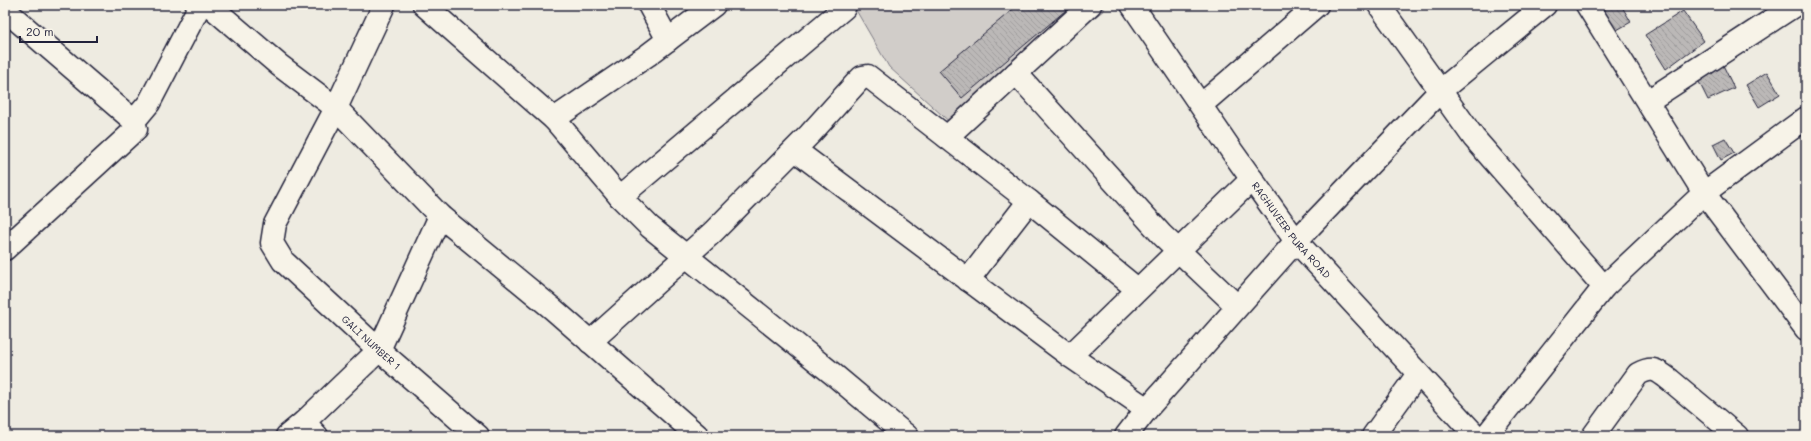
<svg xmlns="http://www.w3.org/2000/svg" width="1811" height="441" viewBox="0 0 1811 441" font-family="Mali,sans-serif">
  <defs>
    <pattern id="building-back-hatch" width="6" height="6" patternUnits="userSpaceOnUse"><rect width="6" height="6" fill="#bbb8b7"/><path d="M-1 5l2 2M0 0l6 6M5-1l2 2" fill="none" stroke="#a09e9e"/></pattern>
  </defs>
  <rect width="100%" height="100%" fill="#eeebe1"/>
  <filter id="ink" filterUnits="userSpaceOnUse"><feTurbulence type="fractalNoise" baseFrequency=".025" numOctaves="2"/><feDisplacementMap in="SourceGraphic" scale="8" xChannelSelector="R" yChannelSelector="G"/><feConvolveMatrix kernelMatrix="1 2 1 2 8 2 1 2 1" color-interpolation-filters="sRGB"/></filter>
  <g filter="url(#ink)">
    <polygon fill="#d1cdc9" stroke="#7a7882" points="853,5 1100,5 1104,10 954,126 889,67"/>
    <g fill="url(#building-back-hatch)" stroke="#22223b">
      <polygon points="1018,5 1072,5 962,98 939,71"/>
      <polygon points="1591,5 1621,5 1631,22 1608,35"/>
      <polygon points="1683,11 1704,41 1666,69 1645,35"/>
      <polygon points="1722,63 1734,88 1708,100 1696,76"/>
      <polygon points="1767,72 1780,94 1759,107 1746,85"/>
      <polygon points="1725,138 1734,153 1721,160 1713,144"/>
    </g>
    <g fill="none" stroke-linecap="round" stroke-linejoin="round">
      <defs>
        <g id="street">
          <polyline points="209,5 279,65 336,108 440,216 553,309 698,436"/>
          <path id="s1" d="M384 5 336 108 275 224 272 243 283 261 379 350 478 436"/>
          <polyline points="424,5 554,119 620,197 650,227 833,374 907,436"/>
          <polyline points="649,5 668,40"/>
          <path id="s2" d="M1132 5 1231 150 1296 241 1476 436"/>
          <polyline points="1379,5 1474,138 1604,287"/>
          <polyline points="1587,5 1704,193 1806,329"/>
          <polyline points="5,10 134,121 136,129 5,249"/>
          <polyline points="1016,73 1162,235 1237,306"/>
          <polyline points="1648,101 1795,5"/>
          <polyline points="1201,105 1317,5"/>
          <polyline points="554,119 648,55 714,5"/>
          <polyline points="134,121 149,103 200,5"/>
          <polyline points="947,137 1090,5"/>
          <polyline points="795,150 1070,356 1147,409"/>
          <polyline points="620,197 844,8"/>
          <polyline points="1029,201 1137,289"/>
          <polyline points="590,342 713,232 810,134 858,81 862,77 868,76 1029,201 968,280"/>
          <polyline points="1070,356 1252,179"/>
          <polyline points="304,422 317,436"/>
          <polyline points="287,436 304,422 379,350 440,216"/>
          <polyline points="1126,436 1147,409 1296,241 1440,91 1545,5"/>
          <polyline points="1373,436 1418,374"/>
          <polyline points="1486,436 1604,287 1704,193 1806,118"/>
          <path d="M1593 436 1638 374C1653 366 1657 370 1670 380L1737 436"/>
        </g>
      </defs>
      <use href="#street" stroke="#22223b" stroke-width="25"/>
      <use href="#street" stroke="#f7f3e8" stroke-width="22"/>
    </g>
  </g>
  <g text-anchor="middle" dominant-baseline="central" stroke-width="3.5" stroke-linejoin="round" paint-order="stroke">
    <g font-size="10" fill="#22223b" stroke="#f7f3e8">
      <text stroke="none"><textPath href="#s2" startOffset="276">RAGHUVEER PURA ROAD</textPath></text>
      <text stroke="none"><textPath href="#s1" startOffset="405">GALI NUMBER 1</textPath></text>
    </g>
  </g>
  <rect width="1811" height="441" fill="none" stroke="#f7f3e8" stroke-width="20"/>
  <rect x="10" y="10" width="1791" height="421" fill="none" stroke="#22223b" stroke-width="1.5" filter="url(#ink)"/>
  <path d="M20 36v6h77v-6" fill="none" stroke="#22223b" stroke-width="2"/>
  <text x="26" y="36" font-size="12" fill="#22223b" stroke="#f7f3e8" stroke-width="3" paint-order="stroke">20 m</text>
</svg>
